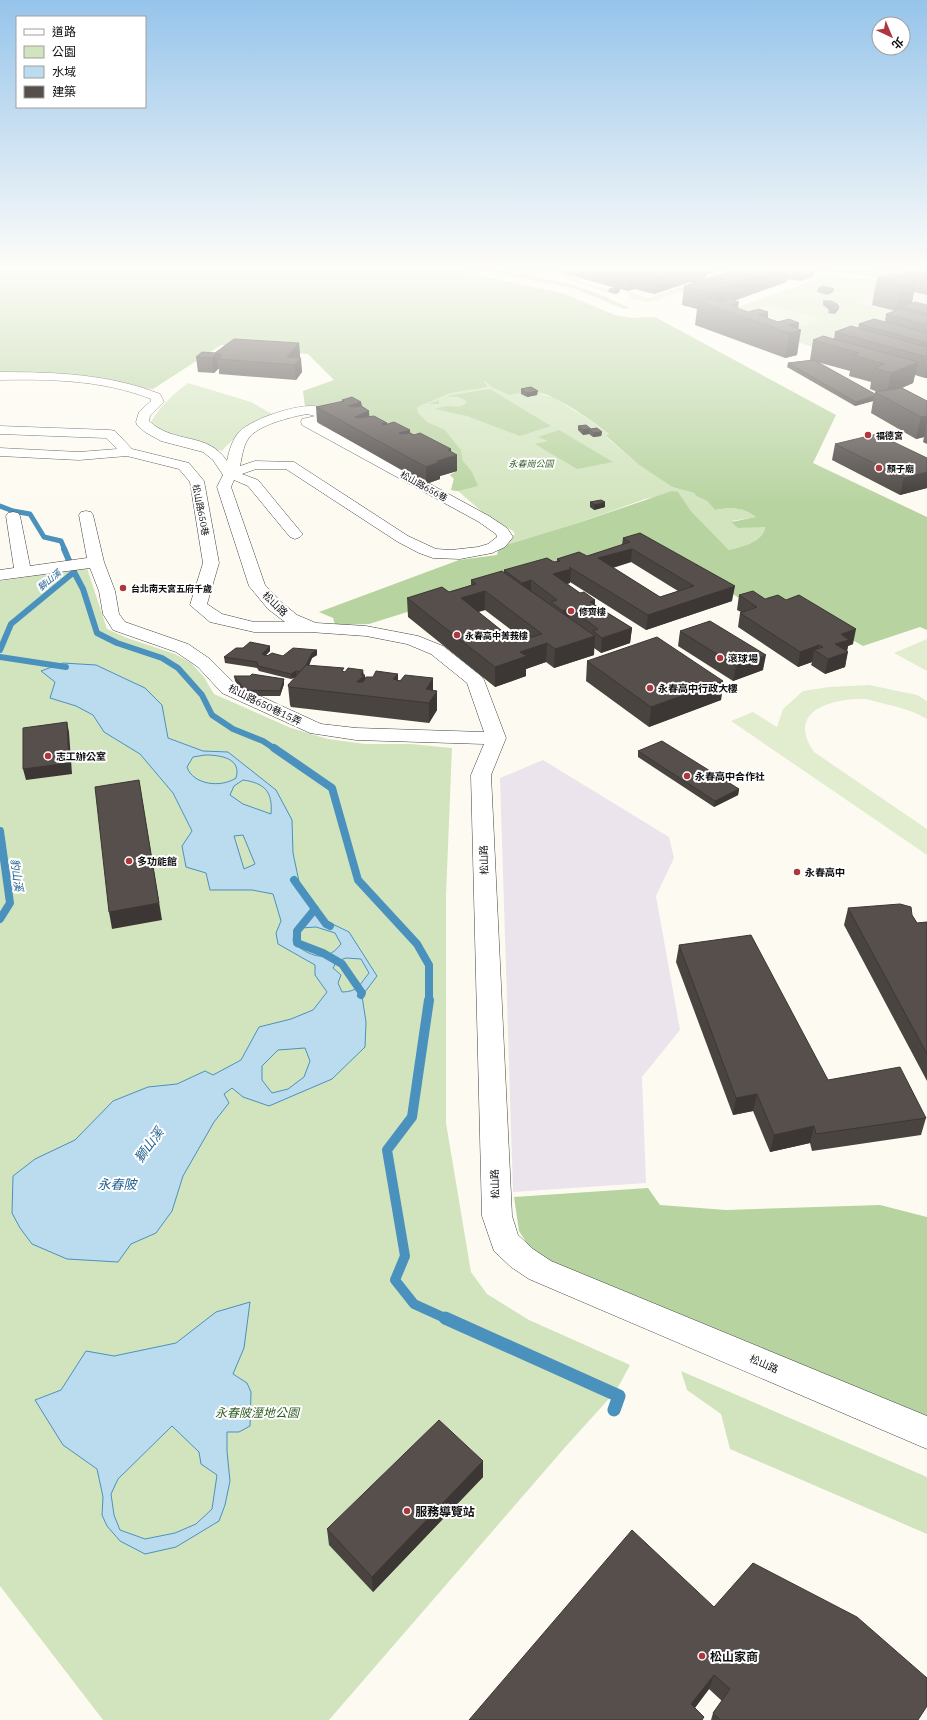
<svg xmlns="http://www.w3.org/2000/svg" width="927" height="1720" viewBox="0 0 927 1720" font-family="'IBM Plex Serif','Noto Sans TC',serif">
  <rect width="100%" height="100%" fill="#fdfbf1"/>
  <g fill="#ebe4ec">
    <polygon points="927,284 927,304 899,314 858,303 908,285"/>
    <polygon points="543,760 669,837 674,858 656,896 680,1030 642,1077 646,1183 513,1192 500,778"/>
  </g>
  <g fill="#d2e4be">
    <polygon points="539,267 559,267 550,270 582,279 576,281 612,291 609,293 569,280 563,275 543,270"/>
    <polygon points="826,276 915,282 858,303 905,315 819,348 812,347 721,315 721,313"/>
    <polygon points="682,287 690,293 683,291 662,298 663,299 647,302 631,299 629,292 649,298"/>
    <path d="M501 377 534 390 544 395 553 397 588 419 610 435 606 437 639 465 672 487 694 493 696 496 707 501 715 510C730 507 744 507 757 517L732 521 738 528 765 526C762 543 744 546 729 550L691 511 678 493 645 499 578 523 499 547 515 534 513 531 487 516 458 491 451 490 454 479 450 475 457 471 353 413 447 389Z"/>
    <path d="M188 383 251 402 274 415C255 425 236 434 222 451L160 430 151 422C160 406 173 394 188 383Z"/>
    <polygon points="87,568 107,629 127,638 175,654 191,663 204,677 214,694 291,728 328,739 365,744 411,744 452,748 446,896 446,1123 471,1272 487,1294 529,1320 630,1365 616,1391 568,1444 329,1720 103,1720 0,1586 0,581"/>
    <polygon points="681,1371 927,1477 927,1534 730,1449 721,1414 687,1390"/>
  </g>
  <g fill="#b7d39f">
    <path d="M0 267H451L485 277 562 293 615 315 633 318 655 317 836 415 813 463 927 517V630L920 627 863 646 779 598H739L643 538 369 624 335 625 333 618 319 612 459 560 497 555 499 547 578 523 672 491 678 492 691 511 729 550C743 546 762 543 765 527L738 528 731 522 756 517C744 507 730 507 715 510L707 501 696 496 694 493 672 487 639 465 606 436 609 434C592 421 574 408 554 398 548 394 541 394 534 390L509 395 492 387 485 381H483L486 384 487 387 450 393 417 407 418 413 427 422 445 430 452 439 461 450 463 461 472 472 478 486 458 491 451 490 454 479 450 475 457 471 305 407 303 391 334 380 308 354 221 345 153 389 0 376Z"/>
    <polygon points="474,267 490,267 565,283 594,292 630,308 624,309 573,288 502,274"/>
    <path d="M759 267H858L911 279C860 277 810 268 759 267Z"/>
    <path d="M490 389 551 426 520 436 467 416 435 409C438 408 442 407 445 406 453 406 462 409 467 402 460 395 448 396 439 400V404H428L452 395Z"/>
    <polygon points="559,430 613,462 577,469 535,444 548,441 538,437"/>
    <polygon points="648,1188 660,1205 726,1210 880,1205 927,1217 927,1425 540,1263 519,1231 514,1197"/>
  </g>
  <polygon fill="#d5ddc4" points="858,267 927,267 927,278 911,279"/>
  <g fill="#e2eccf">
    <polygon points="767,305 822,319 801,327 746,313"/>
    <polygon points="927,639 927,671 894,653"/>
    <path d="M869 685 917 695 927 701V719C912 710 898 707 881 703 876 702 871 700 866 699 833 698 785 710 814 752L927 829V855L731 721 753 712 777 727 783 709 803 691 829 687Z"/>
  </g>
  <g fill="#bbdcef" stroke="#4b91bd" fill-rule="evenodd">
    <path d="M63 663 96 665 145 688 162 705 168 738 203 751 228 752 276 790 292 820 293 853 301 891 318 917 349 932 377 976 362 996 366 1022 365 1047 332 1079 269 1106 243 1097 232 1088 224 1094 229 1103 214 1122 183 1176 172 1211 156 1233 131 1244 118 1262 67 1259 32 1244 20 1228 12 1213 13 1176 35 1159 75 1140 113 1101 148 1087 177 1084 205 1071 213 1075 241 1060 259 1027 291 1019 313 1010 327 992 315 975V965L278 944 276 933 281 921 273 894 252 890H210L206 873 186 867 182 846 192 831 173 793 140 754 104 732 93 715 76 706 50 698 55 682 41 671ZM205 755C220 755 242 758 236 778 221 788 193 785 187 767L193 757ZM243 780C264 783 273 791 271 814L243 804 230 795 234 786ZM243 835 255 864 244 869 234 836ZM316 927 335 933 341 944C337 949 332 954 325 956 314 958 299 949 293 941L294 930 301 928ZM346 958 361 959 369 973C360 984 358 992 342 992L338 983 341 975 333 968 337 961ZM305 1048 310 1061 304 1077 288 1089 272 1093 262 1080V1066L278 1050Z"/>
    <path d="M250 1302 244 1348 233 1374 247 1383 251 1392 250 1426 239 1432H227V1451L230 1481 225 1505 219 1521 176 1547 145 1554 120 1541 107 1526 102 1515 103 1497 97 1469 63 1445 35 1400 61 1390 86 1351 114 1356 176 1343 216 1312ZM172 1426 199 1452 201 1464 217 1475 212 1509 196 1524 175 1533 145 1539 120 1530 114 1515 111 1494 118 1479Z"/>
  </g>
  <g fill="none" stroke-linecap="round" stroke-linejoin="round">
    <polyline stroke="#4b91bd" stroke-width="5" points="0,506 13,511 30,514 44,537 61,541 65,550"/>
    <g stroke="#4b91bd" stroke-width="6">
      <polyline points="74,572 83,589 97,633 117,643 162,658 178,668 202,695 212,715 233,729 263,741 275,749"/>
      <polyline points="0,650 11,624 74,572 64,549"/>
      <polyline points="0,657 66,667"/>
    </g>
    <g stroke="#4b91bd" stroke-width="8">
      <polyline points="274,748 332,788 358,880 417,944 429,965 429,1001"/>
      <polyline points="0,831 10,903 0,919"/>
      <polyline points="294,880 315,909 297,931 297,943 323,953 342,964 362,993 361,995"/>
      <polyline points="315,909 326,924 330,926"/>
    </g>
    <polyline stroke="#4b91bd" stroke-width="10" points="429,1000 412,1117 387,1150 405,1256 395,1280 414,1304 447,1319"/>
    <polyline stroke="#4b91bd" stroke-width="13" points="445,1318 619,1396 614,1410"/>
    <defs>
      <path id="minor" d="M0 372C55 372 109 374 160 394L164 402 150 416 149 421C175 445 207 431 227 461 229 451 232 440 239 432 251 419 305 400 322 408 325 410 328 414 330 417L329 420 318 423 489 516 507 528 513 537 505 547 492 553 460 559 433 558 419 553 398 542 286 469H256L242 474 258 480 300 531 303 534 300 537 295 539 290 537 248 486 234 480 231 487 265 585 280 601 297 615 316 623 366 626 418 636 443 646 481 676 484 680 506 738 491 775 512 1216 518 1235 533 1249 551 1261 927 1416V1449L529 1279 511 1267 494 1251 482 1216 471 775 484 744 356 740 310 733 222 693 198 667 176 652 113 630 103 614 99 591 90 568 0 580V570L14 568 6 516 8 513 13 512 18 513 20 516 30 566 87 558 79 515 81 512 86 511 91 512 93 515 104 562 115 591 119 614 125 622 188 644 210 659 236 685 321 724 356 728 484 732 467 683 431 654 407 644 366 636 310 632H254L210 622 190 605 203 563 190 482 179 469 127 456 79 460 0 456V448L79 452 117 449 106 438 0 434V426L110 430 115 431 132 449 189 463 204 481 219 563 207 604 222 614 254 622H285L268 609 249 586 217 487 223 475 213 460 203 452 161 441 145 432 137 425 136 422 139 412 151 401V399C103 380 51 379 0 380ZM307 414 315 416 302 419 301 422 302 425 479 522 496 534 497 537 488 544 478 547 451 550 436 549 408 536 294 462 255 461 240 466C242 457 243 447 248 439 257 425 291 417 307 414Z"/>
    </defs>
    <use href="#minor" stroke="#414141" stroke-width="1"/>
    <use href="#minor" fill="#fff" fill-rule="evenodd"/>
  </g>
  <g fill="#4a4441" fill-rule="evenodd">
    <polygon points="549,267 729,267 707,274 707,277 693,283 690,282 654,294 634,289 628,291 620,289 619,293 615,294 608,292 609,289 619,289 549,269"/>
    <polygon points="744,267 815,267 814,276 800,281 787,279 786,282 734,301 738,308 748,312 768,312 768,318 778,322 799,323 798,329 797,355 785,358 695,325 697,309 682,305 684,286"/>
    <path d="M904 271 927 273V295L914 292 912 303 927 305V378H925L915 375 913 383 902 388 927 401V444L923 442 924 437 916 439 871 413 873 401 855 406 787 367 788 363 811 360H810L813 340 834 339 835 332 858 328 859 324 885 322 886 314 895 311 872 305 877 278 903 276ZM817 362 850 371 849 376 871 382 870 389 878 392H875V394Z"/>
    <polygon points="818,288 834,289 833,292 827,295 817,292"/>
    <polygon points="823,301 839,307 838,310 835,314 828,313 829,310 823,305"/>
    <polygon points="299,343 300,357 302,372 296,380 219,374 219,369 218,369 214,373 198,372 196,357 215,353"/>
    <polygon points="521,389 537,395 527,397 521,394"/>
    <polygon points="342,400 361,402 362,406 369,411 369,417 387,423 387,424 410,433 451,451 457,471 440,476 440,479 426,484 317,422 316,407 342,402"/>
    <polygon points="578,426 602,432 601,436 593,437 589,434 583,435 578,430"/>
    <polygon points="835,444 927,458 927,488 900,495 832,460"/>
    <polygon points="590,502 605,507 594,510 590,507"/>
    <path d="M623 538 732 601 646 630 570 582V583L567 584 580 593 595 600V605L632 628 630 643 601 653 594 648V655L554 668 546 662 526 669V676L495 687 408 617 407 598 449 592 471 585V580L504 572V570L554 562H557V559L587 556 622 545ZM631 562 678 591 660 597 613 568ZM485 610 523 639 516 642 478 612Z"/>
    <polygon points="739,595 765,599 853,644 848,646 845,667 825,674 811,665 812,662 798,667 738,627 740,613 741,612 737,610"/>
    <polygon points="680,631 763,670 733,681 678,646"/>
    <polygon points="317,650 317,655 312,658 309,666 365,675 365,679 398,680 433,690 437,710 429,723 291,707 290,705 288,685 296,677 291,679 259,671 257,668 225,663 224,657 270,651 266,655 283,656"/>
    <polygon points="587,661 723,681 721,700 649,727 586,681"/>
    <polygon points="234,676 284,679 284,684 280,696 246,696 235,681"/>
    <polygon points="638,751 739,789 738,795 714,807 638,757"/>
    <polygon points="848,908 912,915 917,923 927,922 927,1081 844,925"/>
    <polygon points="679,945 828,1080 926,1118 921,1135 812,1151 810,1143 770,1152 753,1111 733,1115 676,962"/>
    <polygon points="483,1461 483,1477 373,1592 329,1545 327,1529"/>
    <polygon points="714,1607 918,1720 711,1720 713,1713 722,1701 709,1689 695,1708 469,1720"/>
  </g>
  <g fill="#3c3735">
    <polygon points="684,267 692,267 690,282 654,294 655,275"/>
    <polygon points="695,267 729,267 707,274 707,277 693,283"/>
    <polygon points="783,267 789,267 786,282 715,307 705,304 707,292"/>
    <polygon points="802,267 815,267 814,276 800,281"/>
    <polygon points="636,271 634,289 628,291 630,273"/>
    <polygon points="917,279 911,305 901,307 901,309 896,311 901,284"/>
    <polygon points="620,289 619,293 615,294 615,291"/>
    <polygon points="834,289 833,292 827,295 827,291"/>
    <polygon points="739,302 737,315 729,305"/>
    <polygon points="839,307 838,310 835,314 836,310"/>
    <polygon points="768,312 767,325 758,315"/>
    <polygon points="799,323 798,330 801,330 797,355 785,358 789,333 788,325"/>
    <polygon points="299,343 300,358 287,357"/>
    <polygon points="216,354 218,369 214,373 212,358"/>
    <polygon points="301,358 302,372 296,380 295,365"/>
    <polygon points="918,362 913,383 887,394 891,373"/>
    <polygon points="927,371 927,378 925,378"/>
    <polygon points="538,391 537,395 527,397 527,393"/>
    <polygon points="874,396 873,401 855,406 856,402"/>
    <polygon points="361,402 362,414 369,411 370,427 360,431 348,406"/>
    <polygon points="927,416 927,423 924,437 916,439 921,417"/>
    <polygon points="589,429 589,434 583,435 583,430"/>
    <polygon points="410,430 411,446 399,433"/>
    <polygon points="602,432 601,436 593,437 593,433"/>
    <polygon points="451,449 451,457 457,455 457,471 440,476 440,479 426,484 426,467 437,461 448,450"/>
    <polygon points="927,472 927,488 900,495 904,478"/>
    <polygon points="605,502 605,507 594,510 595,505"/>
    <polygon points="632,549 631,562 597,572 598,558"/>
    <polygon points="571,569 570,583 552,588 553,574"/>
    <polygon points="531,580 531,595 522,597 522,583"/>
    <polygon points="735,586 732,601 646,630 648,615"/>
    <polygon points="485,591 485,610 461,617 461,598"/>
    <polygon points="595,600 594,614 590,602"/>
    <polygon points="570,608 569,623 562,625 563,611"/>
    <polygon points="632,628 630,643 601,653 602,638"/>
    <polygon points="856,629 853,644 848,646 846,653 848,652 845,667 825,674 828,659 841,634"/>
    <polygon points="595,636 594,655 554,668 555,649"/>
    <polygon points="547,643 546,662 526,669 526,676 495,687 495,667 520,652"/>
    <polygon points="819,645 818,653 814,650 812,662 798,667 800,652"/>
    <polygon points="270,646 270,651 262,659 262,654"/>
    <polygon points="317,650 317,655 312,658 303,678 303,673 312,653"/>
    <polygon points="766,655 763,670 733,681 736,666"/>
    <polygon points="363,670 364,676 365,675 366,695 357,682"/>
    <polygon points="296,671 296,676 291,679 291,674"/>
    <polygon points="398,674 398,694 393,679"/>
    <polygon points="433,678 433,697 437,691 437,710 429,723 429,703 426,689"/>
    <polygon points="284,679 284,684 280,696 280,691"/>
    <polygon points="723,681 721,700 649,727 651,707"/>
    <polygon points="67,722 69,732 72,774 26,780 23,769"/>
    <polygon points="139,780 162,920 112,929 109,912"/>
    <polygon points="739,789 738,795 714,807 715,801"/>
    <polygon points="757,1094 753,1111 733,1115 736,1098"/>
    <polygon points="814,1126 810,1143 770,1152 774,1135"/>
    <polygon points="483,1461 483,1477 373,1592 372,1577"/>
    <polygon points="714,1675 709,1689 687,1718 691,1704"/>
  </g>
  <g fill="#564f4c" stroke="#3c3735" fill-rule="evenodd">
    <polygon points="604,267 684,267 655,275 636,271 630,273"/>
    <polygon points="744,267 783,267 707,292 684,286"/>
    <polygon points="909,269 927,273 927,276 904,271"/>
    <polygon points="893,273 917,279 901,284 877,278"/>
    <polygon points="824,286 834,289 827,291 818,288"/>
    <polygon points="613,288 620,289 615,291 609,289"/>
    <polygon points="709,298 720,302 730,299 739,302 729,305 748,312 759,309 768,312 758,315 778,322 789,319 799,323 788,325 801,330 789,333 697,301"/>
    <polygon points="823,301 831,301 837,304 839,307 836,310 829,309 830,307"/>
    <polygon points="915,302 927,305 927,313 901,307"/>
    <polygon points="901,309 927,316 927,325 886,314"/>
    <polygon points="874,319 927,333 927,343 859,324"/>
    <polygon points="851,326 927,347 927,357 835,332"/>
    <polygon points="823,336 918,362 891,373 874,368 884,364 853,355 859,353 813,340"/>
    <polygon points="234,339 299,343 287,357 301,358 295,365 217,359 222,355 216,354 212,358 196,357 202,352 215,353"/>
    <polygon points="814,360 875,394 874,396 856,402 788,363"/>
    <polygon points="531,387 538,391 527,393 521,389"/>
    <polygon points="902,388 927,401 927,416 921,417 875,392"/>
    <polygon points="352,397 361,402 348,406 355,407 361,406 369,411 355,417 359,418 374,416 387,423 382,424 384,425 394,422 410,430 399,433 401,434 410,433 414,435 420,433 451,449 448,450 457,455 437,461 440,462 426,467 316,407 344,401 342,400"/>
    <polygon points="586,425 591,429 597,428 602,432 593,433 589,429 583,430 578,426"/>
    <polygon points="877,434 927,458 927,472 904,478 835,444"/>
    <polygon points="601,500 605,502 595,505 590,502"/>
    <path d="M640 533 735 586 648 615 569 567 571 569 553 574 580 593 584 592 595 600 590 602 632 628 602 638 593 631 598 629 570 608 563 611 551 602 557 600 531 580 522 583 504 570 547 558 554 562 560 561 557 559 579 552 587 556 630 542 623 538ZM632 549 694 586 660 597 598 558Z"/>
    <path d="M502 571 595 636 555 649 547 643 520 652 527 656 495 667 407 598 442 587 449 592 476 584 471 580ZM485 591 542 634 516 642 461 598Z"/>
    <polygon points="753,591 765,599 778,595 786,600 799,595 856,629 841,634 849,640 835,644 848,652 828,659 814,650 823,647 819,645 800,652 740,613 757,607 739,595"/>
    <polygon points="710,621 766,655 736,666 680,631"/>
    <polygon points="657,637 723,681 651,707 587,661"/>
    <polygon points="250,642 270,646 262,654 267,656 272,653 283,656 293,648 317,650 312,653 306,665 300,672 296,671 291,674 258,666 257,662 224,657 236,648 243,648"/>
    <polygon points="306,665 344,668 342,671 345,672 348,668 363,670 361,675 365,675 357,682 363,682 366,677 373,677 376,671 398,674 393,679 400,681 405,675 433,678 426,689 437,691 429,703 289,687 288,685"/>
    <polygon points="252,674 284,679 280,691 245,690 234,676 250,676"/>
    <polygon points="67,722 69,763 23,769 23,728"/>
    <polygon points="662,741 739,789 715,801 638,751"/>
    <polygon points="139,780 159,903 109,912 95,787"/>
    <polygon points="900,904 911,907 912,915 917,923 927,922 927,1054 848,908"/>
    <polygon points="751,935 828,1080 900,1067 926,1118 816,1134 814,1126 774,1135 757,1094 736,1098 679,945"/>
    <polygon points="439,1420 483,1461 372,1577 327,1529"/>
    <polygon points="632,1530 714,1607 753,1563 857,1617 927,1678 927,1706 918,1720 720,1720 713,1713 730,1689 714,1675 691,1704 704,1717 702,1720 469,1720"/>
  </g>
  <linearGradient id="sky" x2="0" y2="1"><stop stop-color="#96c4eb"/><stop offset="0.53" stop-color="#fefdf9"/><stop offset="1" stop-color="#fefdf9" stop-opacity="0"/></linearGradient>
  <rect width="927" height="507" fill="url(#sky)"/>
  <g fill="#ae363d" stroke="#fff" stroke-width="1.5">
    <circle cx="868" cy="435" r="4"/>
    <circle cx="879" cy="468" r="4"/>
    <circle cx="123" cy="588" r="4"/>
    <circle cx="571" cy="611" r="4"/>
    <circle cx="457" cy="635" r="4"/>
    <circle cx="720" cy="658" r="4"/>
    <circle cx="650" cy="688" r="4"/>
    <circle cx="48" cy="756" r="4"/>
    <circle cx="687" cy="776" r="4"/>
    <circle cx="129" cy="861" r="4"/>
    <circle cx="797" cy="872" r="4"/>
    <circle cx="407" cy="1511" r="4"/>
    <circle cx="702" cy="1656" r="4"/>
  </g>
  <g text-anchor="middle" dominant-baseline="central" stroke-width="4" stroke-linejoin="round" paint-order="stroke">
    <g font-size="9" font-weight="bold" fill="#0e0e0e" stroke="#fff" text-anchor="start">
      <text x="876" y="435">福德宮</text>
      <text x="887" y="468">顏子廟</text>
      <text x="131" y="588">台北南天宮五府千歲</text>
      <text x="579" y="611">修齊樓</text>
      <text x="465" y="635">永春高中菁莪樓</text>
    </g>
    <g font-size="9" font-style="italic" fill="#325e26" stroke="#fff">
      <text x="531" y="463">永春崗公園</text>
    </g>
    <g font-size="9" fill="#0e0e0e" stroke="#fff">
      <text transform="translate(424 486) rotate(29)">松山路656巷</text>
      <text transform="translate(201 510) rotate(79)">松山路650巷</text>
    </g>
    <g font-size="9" font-style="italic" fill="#266391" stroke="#fff">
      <text transform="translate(49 580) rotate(-40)">獅山溪</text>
    </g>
    <g font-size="10" fill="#0e0e0e" stroke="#fff">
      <text transform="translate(275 604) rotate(44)">松山路</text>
      <text transform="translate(265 705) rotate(26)">松山路650巷15弄</text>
      <text transform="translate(484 860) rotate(-92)">松山路</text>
      <text transform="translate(495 1184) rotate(-92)">松山路</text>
      <text transform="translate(764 1364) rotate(23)">松山路</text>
    </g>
    <g font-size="10" font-weight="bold" fill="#0e0e0e" stroke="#fff" text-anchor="start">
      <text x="728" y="658">滾球場</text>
      <text x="658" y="688">永春高中行政大樓</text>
      <text x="56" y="756">志工辦公室</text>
      <text x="695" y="776">永春高中合作社</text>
      <text x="137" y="861">多功能館</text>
      <text x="805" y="872">永春高中</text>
    </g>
    <g font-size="11" font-style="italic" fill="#266391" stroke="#fff">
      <text transform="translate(17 875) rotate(82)">豹山溪</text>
    </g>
    <g font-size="12" font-style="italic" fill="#325e26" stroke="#fff">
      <text x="257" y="1412">永春陂溼地公園</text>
    </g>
    <g font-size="12" font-weight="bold" fill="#0e0e0e" stroke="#fff" text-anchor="start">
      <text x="415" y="1511">服務導覽站</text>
      <text x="710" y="1656">松山家商</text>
    </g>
    <g font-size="13" font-style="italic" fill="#266391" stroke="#fff">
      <text transform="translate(149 1145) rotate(-54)">獅山溪</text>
      <text x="117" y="1184">永春陂</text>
    </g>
  </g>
  <rect x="16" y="16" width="130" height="92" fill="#ffffff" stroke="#9f9f9f"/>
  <rect x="24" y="29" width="20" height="6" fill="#ffffff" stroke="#9f9f9f"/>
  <text x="52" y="36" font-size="12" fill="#0e0e0e">道路</text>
  <rect x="24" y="46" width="20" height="12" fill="#d2e4be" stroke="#9f9f9f"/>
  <text x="52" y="56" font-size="12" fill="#0e0e0e">公園</text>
  <rect x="24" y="66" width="20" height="12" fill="#bbdcef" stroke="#9f9f9f"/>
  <text x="52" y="76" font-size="12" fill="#0e0e0e">水域</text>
  <rect x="24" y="86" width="20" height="12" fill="#564f4c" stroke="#9f9f9f"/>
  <text x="52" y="96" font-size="12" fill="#0e0e0e">建築</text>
  <g transform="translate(891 36) rotate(136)"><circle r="19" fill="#ffffff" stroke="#9f9f9f"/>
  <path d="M0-3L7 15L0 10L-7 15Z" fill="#ae363d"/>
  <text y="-6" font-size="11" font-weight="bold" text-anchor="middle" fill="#0e0e0e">北</text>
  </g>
</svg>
